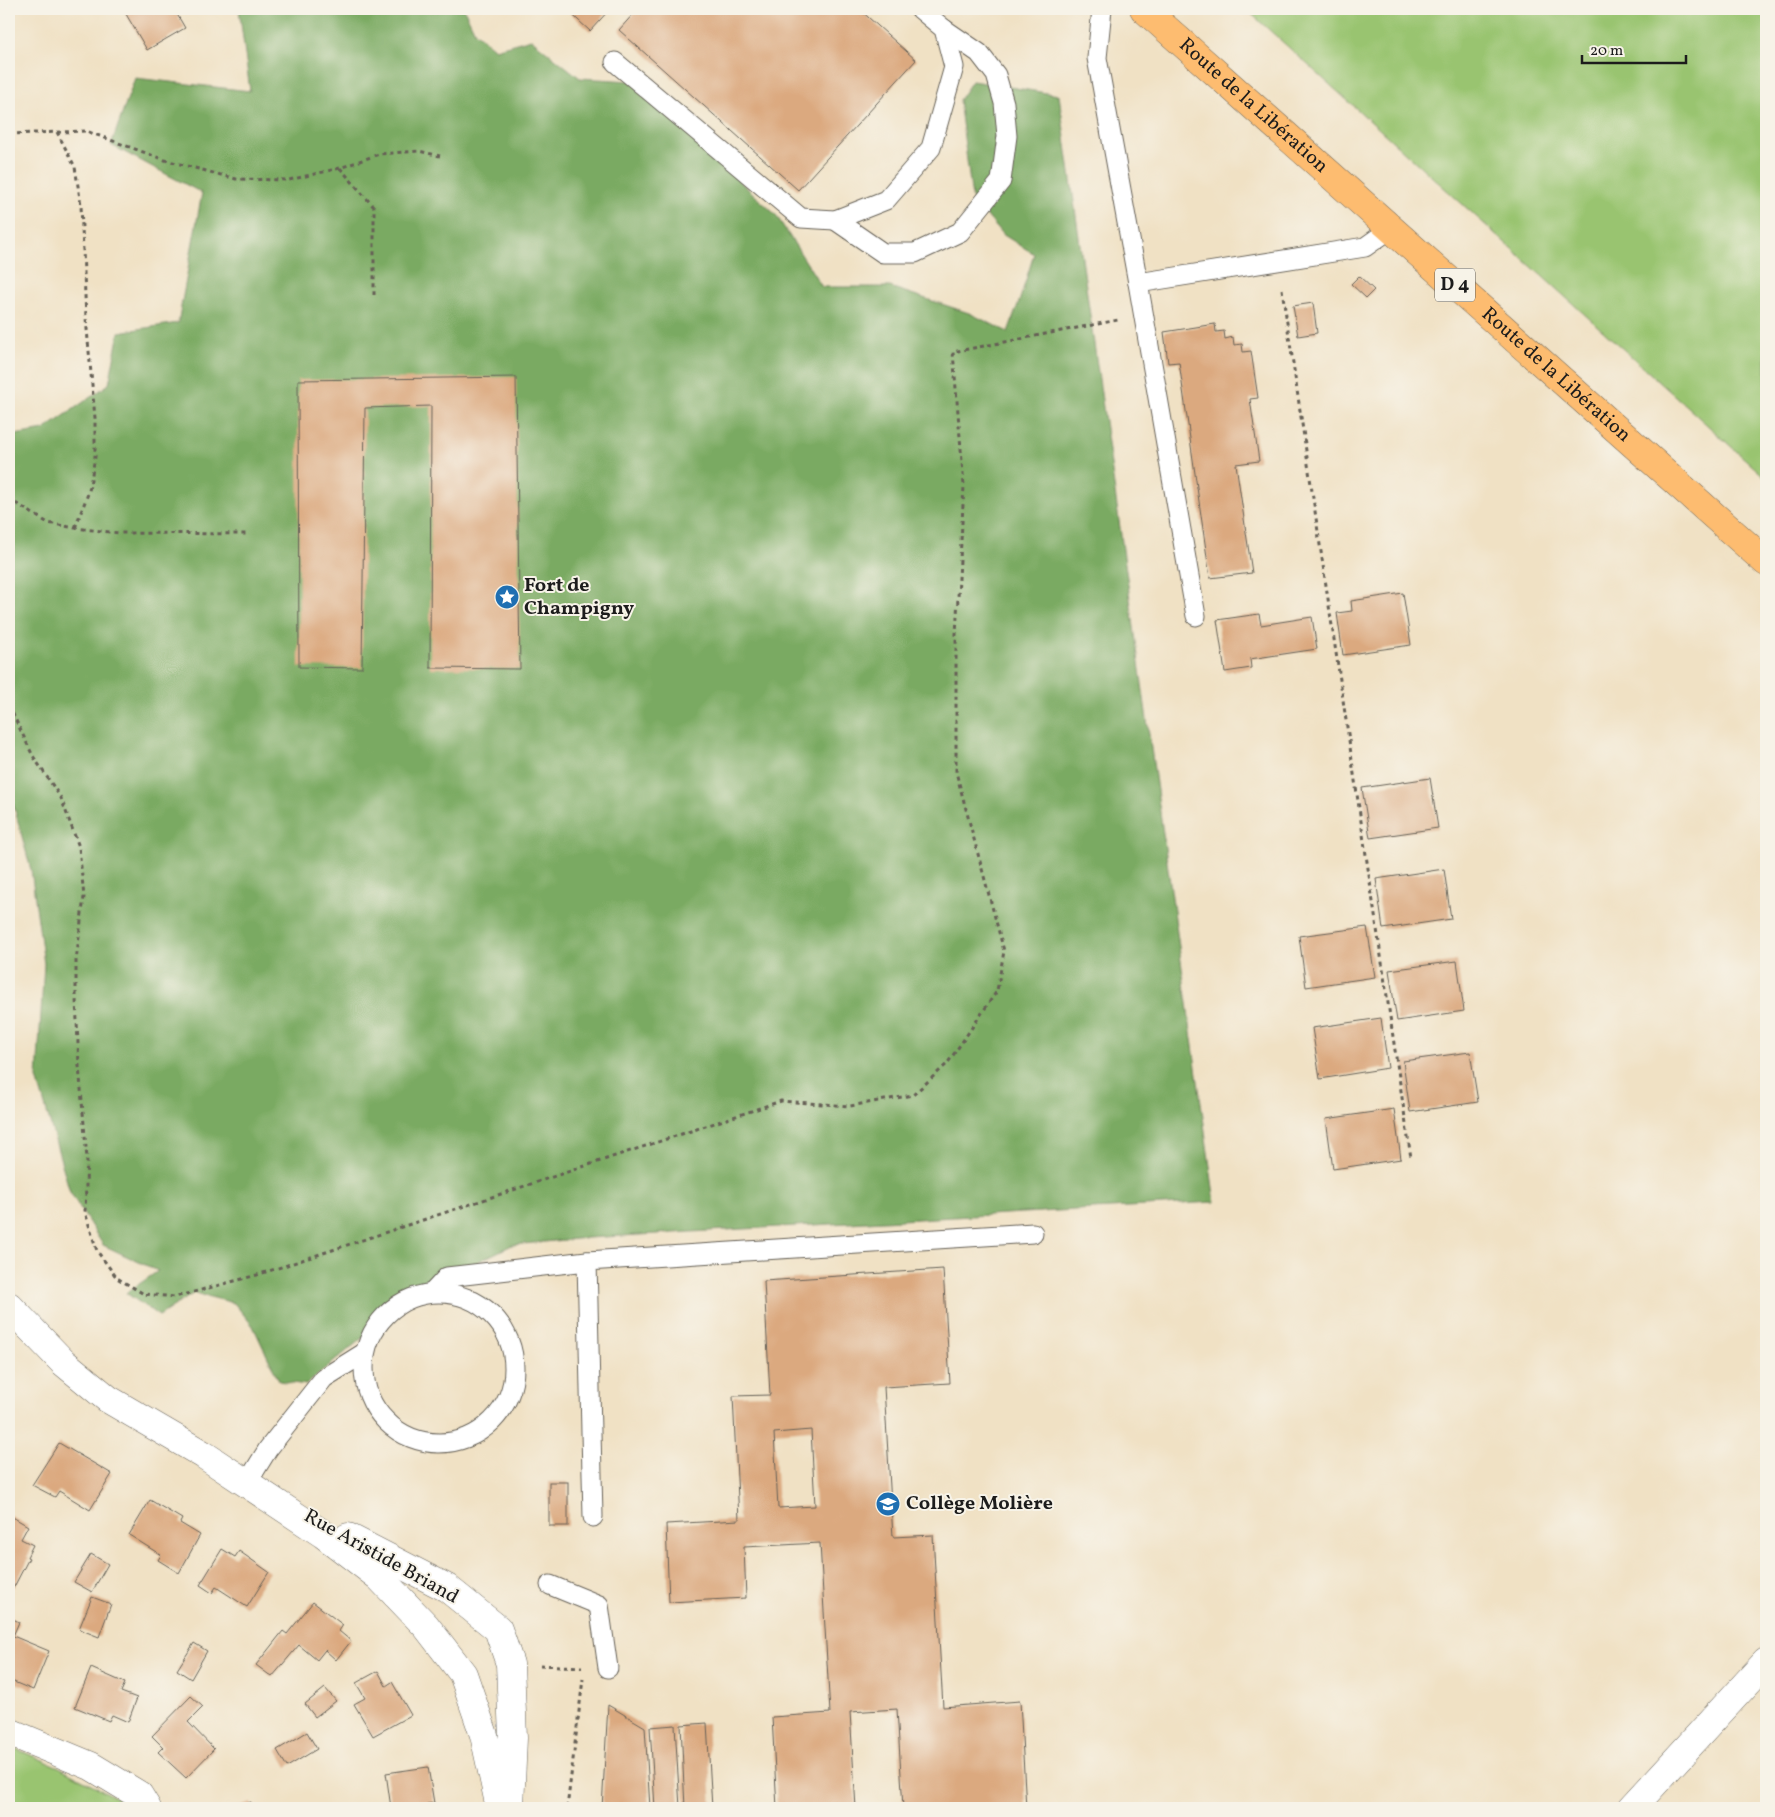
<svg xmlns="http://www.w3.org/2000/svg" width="1775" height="1817" viewBox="0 0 1775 1817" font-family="Vollkorn,serif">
  <rect width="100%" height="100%" fill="#f7f3e8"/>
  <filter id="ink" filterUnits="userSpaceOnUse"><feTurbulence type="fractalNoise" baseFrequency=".02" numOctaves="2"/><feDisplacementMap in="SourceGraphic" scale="10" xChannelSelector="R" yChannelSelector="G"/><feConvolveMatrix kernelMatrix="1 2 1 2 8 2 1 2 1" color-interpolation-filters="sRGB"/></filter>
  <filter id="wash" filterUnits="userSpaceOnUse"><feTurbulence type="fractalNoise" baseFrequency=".0096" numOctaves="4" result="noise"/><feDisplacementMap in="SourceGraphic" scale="20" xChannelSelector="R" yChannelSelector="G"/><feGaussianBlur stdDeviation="1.12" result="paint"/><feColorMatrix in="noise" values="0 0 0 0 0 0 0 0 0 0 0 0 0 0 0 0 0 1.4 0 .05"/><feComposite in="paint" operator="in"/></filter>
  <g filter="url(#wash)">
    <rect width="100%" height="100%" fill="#f0e1c4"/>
    <g fill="#99c470" stroke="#5a7046">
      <polygon points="1246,9 1766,9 1766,478"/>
      <polygon points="9,1746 59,1767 136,1808 9,1808"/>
    </g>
    <polygon fill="#7aaa62" stroke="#4b633f" points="239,9 464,9 475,32 495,49 531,39 580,78 632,81 776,215 822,287 890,287 969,313 1008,332 1021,296 1034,254 1002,234 972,198 959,100 972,81 1059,95 1215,1202 587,1238 512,1245 420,1290 306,1385 279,1381 253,1326 234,1303 194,1293 159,1316 126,1293 158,1271 103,1245 70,1192 37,1078 44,964 31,870 9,788 9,436 44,430 109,384 119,332 178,323 202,193 111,145 135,78 250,91"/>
    <g id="blocks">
      <g fill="#dba97f" fill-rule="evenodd">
        <polygon points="123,9 174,9 185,28 147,50"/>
        <polygon points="566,9 610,9 590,31"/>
        <polygon points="632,9 859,9 916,60 798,190 619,30 635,12"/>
        <polygon points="1359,276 1374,290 1366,298 1351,284"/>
        <polygon points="1313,303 1317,333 1298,336 1293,306"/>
        <polygon points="1215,324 1216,332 1224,331 1225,339 1233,337 1234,345 1242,344 1243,352 1251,351 1258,398 1250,399 1259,461 1236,464 1252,573 1210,578 1179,362 1168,363 1164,332"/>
        <polygon points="516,377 520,669 430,668 431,406 365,408 362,668 299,667 298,380"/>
        <polygon points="1403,593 1411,645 1343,655 1337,613 1352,611 1351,601"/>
        <polygon points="1259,614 1261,625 1312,617 1317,649 1250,659 1251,668 1225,672 1217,620"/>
        <polygon points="1430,778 1438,828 1370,838 1362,788"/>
        <polygon points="1444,869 1451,919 1383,929 1376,879"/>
        <polygon points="1367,927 1375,977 1306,987 1299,936"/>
        <polygon points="1457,961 1464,1011 1397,1021 1389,970"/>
        <polygon points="1381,1018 1388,1068 1320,1079 1312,1028"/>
        <polygon points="1470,1052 1478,1102 1410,1112 1403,1061"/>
        <polygon points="1394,1109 1401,1159 1333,1169 1326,1119"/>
        <path d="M943 1269 950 1383 884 1387 893 1537 933 1535 943 1707 1020 1701 1026 1808H903L897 1709 850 1712 856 1808H777L772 1717 830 1713 820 1543 744 1547 746 1598 669 1602 666 1524 739 1520 733 1396 770 1395 764 1281ZM811 1430 815 1506 778 1508 774 1433Z"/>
        <polygon points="59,1443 112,1474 90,1510 59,1491 55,1497 32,1485"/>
        <rect x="549" y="1482" width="19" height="44"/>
        <polygon points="150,1500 182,1519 180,1523 200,1535 179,1573 158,1560 161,1555 129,1535"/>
        <polygon points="9,1515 28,1526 21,1539 33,1545 27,1557 29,1558 14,1587 9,1585"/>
        <polygon points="222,1549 235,1557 239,1551 269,1572 247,1607 216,1587 212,1593 200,1585"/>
        <polygon points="91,1554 108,1564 92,1592 74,1582"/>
        <polygon points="92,1597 111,1604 99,1637 79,1629"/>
        <polygon points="313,1602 343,1625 339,1631 351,1641 336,1660 325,1650 317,1660 299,1645 272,1677 256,1665 283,1631 287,1634"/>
        <polygon points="9,1617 19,1622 13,1636 49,1651 33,1690 9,1680"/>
        <polygon points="194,1643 207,1651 191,1679 177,1670"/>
        <polygon points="91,1668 125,1683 121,1692 137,1698 128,1722 112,1715 109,1721 75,1707"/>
        <polygon points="378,1671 386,1686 392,1682 411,1715 373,1736 354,1704 365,1698 356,1683"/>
        <polygon points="325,1688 336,1701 315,1717 305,1704"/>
        <polygon points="191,1696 203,1707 188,1722 214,1749 186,1778 158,1752 163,1747 152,1736"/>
        <polygon points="608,1705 645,1727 650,1808 602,1808"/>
        <polygon points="707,1723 712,1808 685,1808 681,1725"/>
        <polygon points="675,1725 680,1808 655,1808 650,1727"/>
        <polygon points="307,1732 317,1749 287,1767 277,1750"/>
        <polygon points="428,1767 434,1803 427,1804 428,1808 391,1808 386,1773"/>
        <polygon points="251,1802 253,1808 234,1808"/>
      </g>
    </g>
  </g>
  <g filter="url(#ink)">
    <use href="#blocks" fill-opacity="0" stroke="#666157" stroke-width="1"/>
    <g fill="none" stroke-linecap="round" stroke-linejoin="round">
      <defs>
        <g id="service">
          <polyline points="1102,9 1097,58 1138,283 1365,247 1392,228"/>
          <polyline points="615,62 801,218 835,220 886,200 931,148 954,67 944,29 920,9"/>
          <polyline points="835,220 883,253 915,253 960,232 1001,181 1007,136 1004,103 996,75 979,53 944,29"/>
          <polyline points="1138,283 1196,616"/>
          <polyline points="433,1292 447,1277 587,1261"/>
          <circle cx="439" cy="1368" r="75"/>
          <polyline points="247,1483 268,1449 324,1378 364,1353"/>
          <polyline points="593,1517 587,1261 1033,1233"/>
          <polyline points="550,1585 599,1605 608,1668"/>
        </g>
        <polyline id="minor" points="9,1732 91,1766 139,1795 147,1808"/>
        <g id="tertiary">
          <polyline points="9,1306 63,1362 108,1399 204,1455 323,1534 379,1577 426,1626 463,1674 484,1735 500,1808"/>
          <polyline points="348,1537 447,1588 498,1629 510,1664 513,1738 510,1807"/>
          <polyline points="1632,1808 1766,1662"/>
        </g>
        <g id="primary">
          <path id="s1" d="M1144 9 1766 562"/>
        </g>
      </defs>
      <use href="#service" stroke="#666157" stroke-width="21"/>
      <use href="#minor" stroke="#666157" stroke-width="29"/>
      <use href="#tertiary" stroke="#666157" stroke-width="29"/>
      <use href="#primary" stroke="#666157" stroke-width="29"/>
      <g stroke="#666157" stroke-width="3" stroke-dasharray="4 4" stroke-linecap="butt">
        <polyline points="57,132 75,167 81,205 86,318 95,418 95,457 89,491 75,528"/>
        <polyline points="9,134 86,131 165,160 236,179 289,180 340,168 379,154 419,151 440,156"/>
        <polyline points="340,168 374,207 374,295"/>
        <polyline points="1282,289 1411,1158"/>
        <polyline points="9,499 48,523 75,528 119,533 249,534"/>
        <polyline points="9,706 33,756 61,798 79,847 84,897 76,961 76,999 79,1066 87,1159 85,1212 97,1251 117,1278 144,1294 175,1297 257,1275 781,1101 850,1106 913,1095 947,1064 997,991 1004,951 956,772 956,634 964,486 953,352 1118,320"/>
        <polyline points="540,1665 582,1667"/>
        <polyline points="567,1808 583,1679"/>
      </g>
      <use href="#service" stroke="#fff" stroke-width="19"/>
      <use href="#minor" stroke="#fff" stroke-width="28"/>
      <use href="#tertiary" stroke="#fff" stroke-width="28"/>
      <use href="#primary" stroke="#fdbc70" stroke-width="28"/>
    </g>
  </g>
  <defs>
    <symbol id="sight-disc" viewBox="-11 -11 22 22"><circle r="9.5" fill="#1f6fb2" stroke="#f7f3e8"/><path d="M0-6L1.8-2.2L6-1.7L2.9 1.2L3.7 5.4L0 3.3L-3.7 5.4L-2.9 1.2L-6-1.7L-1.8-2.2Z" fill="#fff"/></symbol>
    <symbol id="school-disc" viewBox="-11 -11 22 22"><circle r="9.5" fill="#1f6fb2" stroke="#f7f3e8"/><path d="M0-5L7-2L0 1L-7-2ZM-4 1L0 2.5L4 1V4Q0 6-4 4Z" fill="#fff"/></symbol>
  </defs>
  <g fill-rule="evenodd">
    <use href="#sight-disc" x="493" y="583" width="28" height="28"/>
    <use href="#school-disc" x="874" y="1490" width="28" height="28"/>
  </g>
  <g text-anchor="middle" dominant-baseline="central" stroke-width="4" stroke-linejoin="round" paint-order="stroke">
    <rect fill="#f7f3e8" stroke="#5e5c59" stroke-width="1" x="1435" y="268.5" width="40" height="33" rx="4"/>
    <g font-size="19" font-weight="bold" fill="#1c1c1c">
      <text x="1455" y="285">D 4</text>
    </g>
    <g font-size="20" fill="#1c1c1c" stroke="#f7f3e8">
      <text stroke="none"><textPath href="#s1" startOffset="146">Route de la Libération</textPath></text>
      <text stroke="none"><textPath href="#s1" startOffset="551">Route de la Libération</textPath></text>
      <text transform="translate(381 1557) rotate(29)">Rue Aristide Briand</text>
    </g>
    <g font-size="20" font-weight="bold" fill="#1c1c1c" stroke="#f7f3e8" text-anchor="start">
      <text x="524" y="586">Fort de<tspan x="524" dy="23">Champigny</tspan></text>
      <text x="906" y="1504">Collège Molière</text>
    </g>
  </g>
  <rect width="1775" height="1817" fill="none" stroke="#f7f3e8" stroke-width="30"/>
  <path d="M1582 55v8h104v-8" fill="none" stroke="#1c1c1c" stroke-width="2.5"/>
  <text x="1590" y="55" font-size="15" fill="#1c1c1c" stroke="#f7f3e8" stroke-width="4" paint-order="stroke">20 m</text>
</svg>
